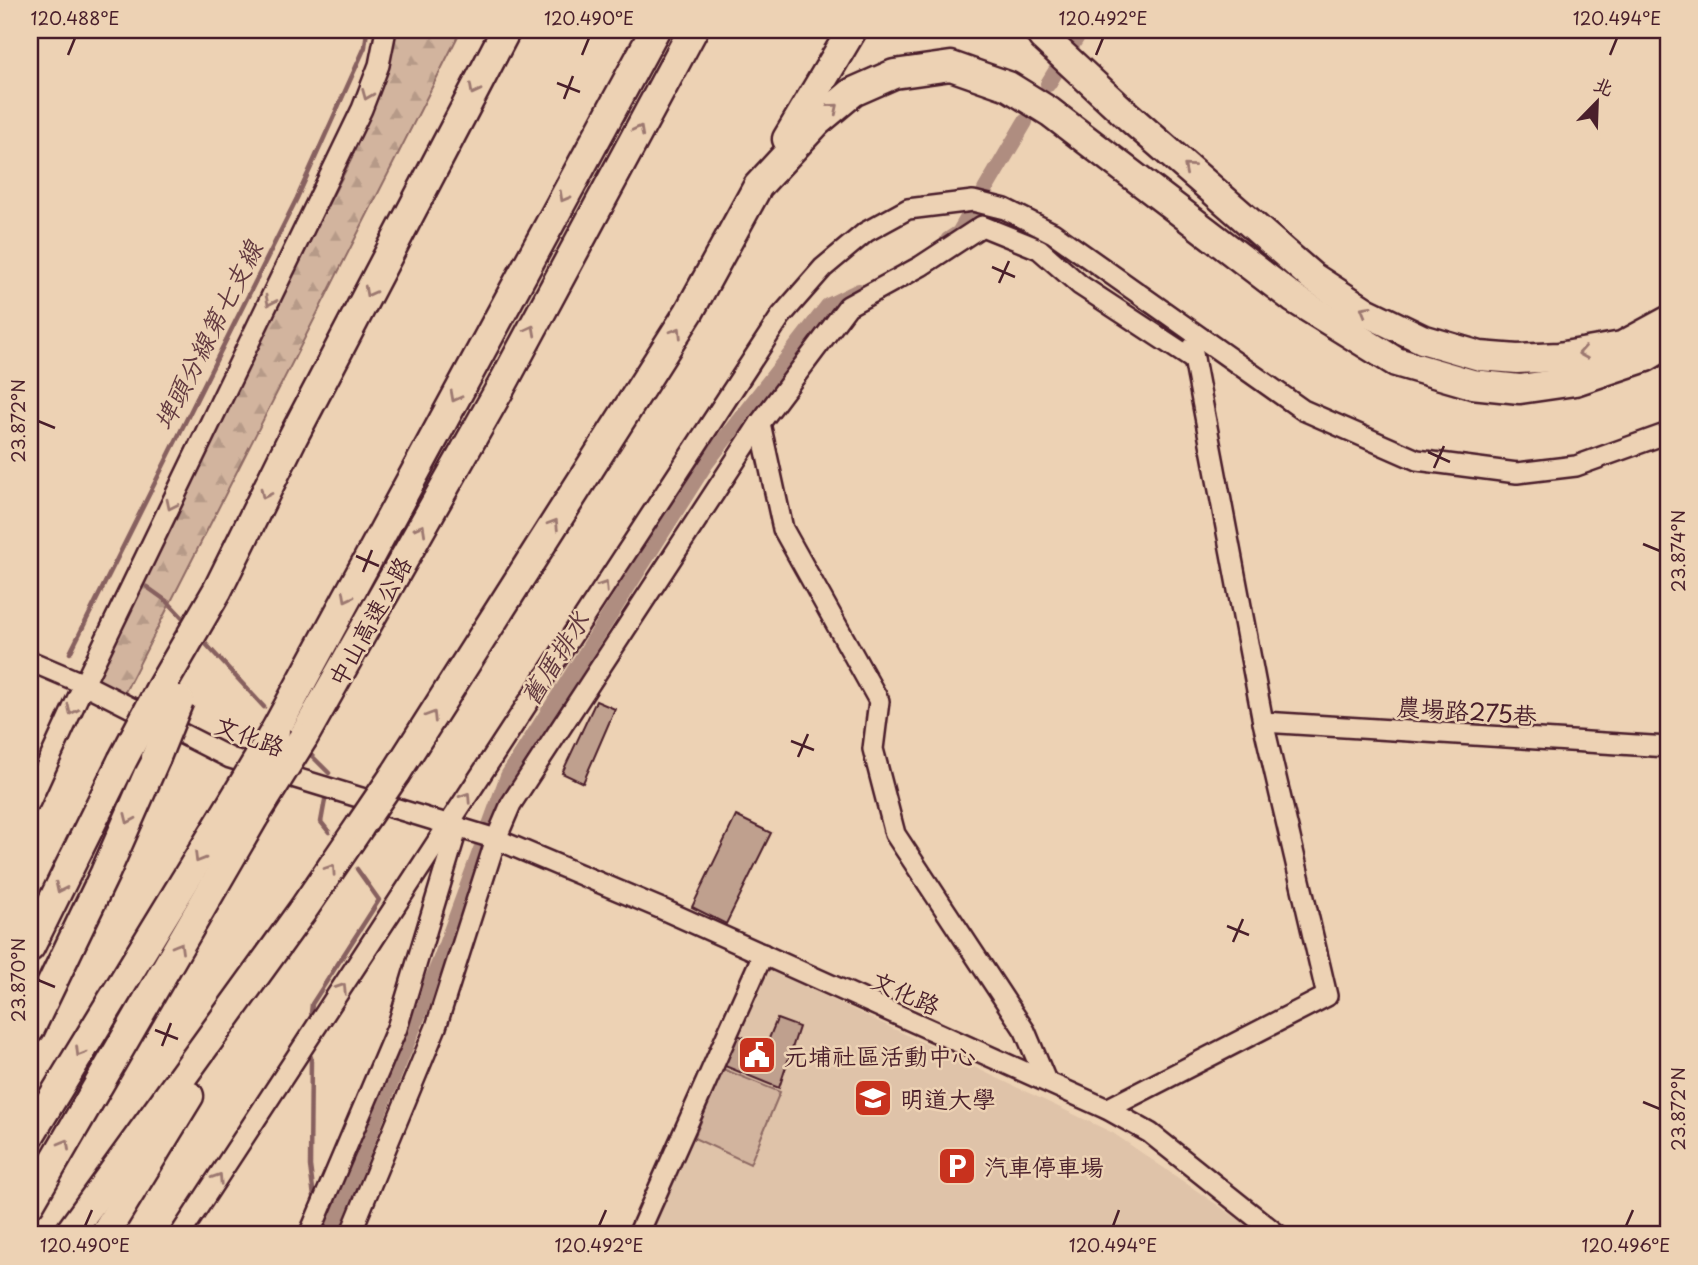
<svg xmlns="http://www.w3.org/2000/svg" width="1698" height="1265" viewBox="0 0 1698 1265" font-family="'Playpen Sans','LXGW WenKai TC',sans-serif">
  <defs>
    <pattern id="forest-firs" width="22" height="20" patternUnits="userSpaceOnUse" patternTransform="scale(1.75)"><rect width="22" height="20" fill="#d2b49e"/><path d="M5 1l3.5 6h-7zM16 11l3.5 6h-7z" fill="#b69a88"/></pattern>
  </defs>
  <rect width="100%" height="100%" fill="#edd2b4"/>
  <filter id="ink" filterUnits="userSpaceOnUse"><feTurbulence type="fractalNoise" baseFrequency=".0143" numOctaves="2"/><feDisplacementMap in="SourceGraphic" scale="14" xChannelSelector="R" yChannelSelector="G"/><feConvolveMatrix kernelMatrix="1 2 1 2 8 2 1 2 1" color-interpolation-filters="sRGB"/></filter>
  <g filter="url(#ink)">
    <polygon fill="#dfc3a9" points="766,968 1113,1133 1261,1235 650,1235 720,1064"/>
    <polygon fill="url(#forest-firs)" stroke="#8e6a64" stroke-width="2" points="394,30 461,30 124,694 95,680 240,376 351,160 379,88"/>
    <polygon fill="#d2b49e" stroke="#8e6a64" stroke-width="2" points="723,1069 780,1092 750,1164 694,1138"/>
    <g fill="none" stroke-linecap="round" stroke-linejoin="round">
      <g stroke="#87615e" stroke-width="4.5">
        <polyline points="147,587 168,602 183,618"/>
        <polyline points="205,643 264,707"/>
        <polyline points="70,653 297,198 365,47 367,30"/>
        <polyline points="307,751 329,773"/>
        <polyline points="325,800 321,822 329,832"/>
        <polyline points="311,1013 312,1004 379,900 357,869"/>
        <polyline points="311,1057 310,1166 314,1197"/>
      </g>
      <g stroke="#af8d80" stroke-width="16">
        <polyline points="1070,48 1081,30"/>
        <polyline points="1048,84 1059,66"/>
        <polyline points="985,190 1025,122"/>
        <polyline points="948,240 959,233 970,214"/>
        <polyline points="329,1235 440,961 508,776 706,463 828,306 859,291"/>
      </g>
    </g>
    <g fill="#bfa08e" stroke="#4a1f2b" stroke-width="2">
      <polygon points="596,701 615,709 583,783 562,773"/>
      <polygon points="736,816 771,833 726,924 692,907"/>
      <polygon points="777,1019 799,1027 779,1088 720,1064 735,1034 766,1046"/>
    </g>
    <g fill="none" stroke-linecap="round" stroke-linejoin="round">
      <defs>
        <g id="minor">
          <polyline points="760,423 783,529 879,701 873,749 895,834 1025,1031 1046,1081"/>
          <polyline points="30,661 84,684 230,758 496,839 662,909 1107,1109 1150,1133 1278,1235"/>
          <polyline points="1263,722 1668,747"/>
          <polyline points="30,802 84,684 362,109 379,65 386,30"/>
          <polyline points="1107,1109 1327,996 1263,722 1192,348"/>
          <polyline points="180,1235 781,316 823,268 866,232 908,209 973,201 1005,209 1053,233 1303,410 1417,460 1517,473 1576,466 1668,433"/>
          <polyline points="309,1235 397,1028 458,826"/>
          <polyline points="350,1235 436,1027 496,839 511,804 760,423 848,306 921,266 982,226 1039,249 1080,285 1194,360"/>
          <polyline points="638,1235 763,954"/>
        </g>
        <g id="highway">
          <polyline points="1038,30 1043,37 1129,117 1311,276 1366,312 1422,339 1480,356 1517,359 1559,357 1622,346 1668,321"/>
          <polyline points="787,139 852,30"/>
          <polyline points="159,691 217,591 293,437 506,30"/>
          <polyline points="275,731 655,30"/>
          <polyline points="303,738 501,387 693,30"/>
          <polyline points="396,773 689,312 758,186 817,122 853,92 894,74 951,66 1008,86 1050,112 1293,298 1396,362 1472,384 1520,389 1575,381 1646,357 1668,344"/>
          <polyline points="30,947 122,761"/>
          <polyline points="30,1029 105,873 156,757"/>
          <polyline points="30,1135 234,800"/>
          <polyline points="30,1203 255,815"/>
          <polyline points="68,1235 302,911 360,826"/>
          <polyline points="104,1235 189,1096"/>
        </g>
      </defs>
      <use href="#minor" stroke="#4a1f2b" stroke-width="24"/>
      <use href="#highway" stroke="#4a1f2b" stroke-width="33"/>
      <use href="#minor" stroke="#edd2b4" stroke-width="19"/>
      <use href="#highway" stroke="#edd2b4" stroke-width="28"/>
      <defs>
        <g id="highway-bridge">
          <polyline points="156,757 179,700"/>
          <polyline points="122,761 159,691"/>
          <polyline points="234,800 275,731"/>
          <polyline points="255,815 303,738"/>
          <polyline points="360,826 396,773"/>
        </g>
      </defs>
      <use href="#highway-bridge" stroke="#4a1f2b" stroke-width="33" stroke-linecap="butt"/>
      <use href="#highway-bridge" stroke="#edd2b4" stroke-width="28"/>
    </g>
    <defs><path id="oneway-chevron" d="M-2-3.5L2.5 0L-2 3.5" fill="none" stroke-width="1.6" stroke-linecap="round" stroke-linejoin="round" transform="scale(1.75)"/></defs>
    <g stroke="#9c7870">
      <use href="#oneway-chevron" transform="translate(474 90) rotate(118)"/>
      <use href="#oneway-chevron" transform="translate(367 95) rotate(112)"/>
      <use href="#oneway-chevron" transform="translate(834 108) rotate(-40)"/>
      <use href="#oneway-chevron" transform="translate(639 130) rotate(-62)"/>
      <use href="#oneway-chevron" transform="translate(1188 168) rotate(-139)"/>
      <use href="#oneway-chevron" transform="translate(564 197) rotate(119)"/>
      <use href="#oneway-chevron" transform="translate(369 292) rotate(118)"/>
      <use href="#oneway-chevron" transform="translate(270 301) rotate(116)"/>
      <use href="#oneway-chevron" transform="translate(1365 310) rotate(-150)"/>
      <use href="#oneway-chevron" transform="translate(531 330) rotate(-62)"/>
      <use href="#oneway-chevron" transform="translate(677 332) rotate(-58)"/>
      <use href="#oneway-chevron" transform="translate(1583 353) rotate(171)"/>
      <use href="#oneway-chevron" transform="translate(455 397) rotate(118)"/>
      <use href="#oneway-chevron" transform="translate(265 494) rotate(116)"/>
      <use href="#oneway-chevron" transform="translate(171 505) rotate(116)"/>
      <use href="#oneway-chevron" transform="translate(554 524) rotate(-58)"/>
      <use href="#oneway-chevron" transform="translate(421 529) rotate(-61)"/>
      <use href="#oneway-chevron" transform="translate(604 586) rotate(-57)"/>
      <use href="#oneway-chevron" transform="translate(347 597) rotate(118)"/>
      <use href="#oneway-chevron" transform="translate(72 710) rotate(115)"/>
      <use href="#oneway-chevron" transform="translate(432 716) rotate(-58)"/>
      <use href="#oneway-chevron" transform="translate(466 797) rotate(-57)"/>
      <use href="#oneway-chevron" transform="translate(129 819) rotate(114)"/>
      <use href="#oneway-chevron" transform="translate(199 858) rotate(121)"/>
      <use href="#oneway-chevron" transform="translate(331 869) rotate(-56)"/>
      <use href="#oneway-chevron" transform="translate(60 888) rotate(116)"/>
      <use href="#oneway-chevron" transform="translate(179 947) rotate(-60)"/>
      <use href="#oneway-chevron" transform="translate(342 988) rotate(-57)"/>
      <use href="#oneway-chevron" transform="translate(80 1052) rotate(121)"/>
      <use href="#oneway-chevron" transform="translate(65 1144) rotate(-60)"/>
      <use href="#oneway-chevron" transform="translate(218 1178) rotate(-57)"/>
    </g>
  </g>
  <path fill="none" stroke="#4a1f2b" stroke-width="2.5" d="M68 55 75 38M582 55 589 38M1096 55 1103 38M1610 55 1617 38M557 83 580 92M564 99 573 76M992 267 1015 277M999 283 1009 261M38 421 55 428M1428 452 1450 462M1434 468 1444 446M1643 544 1660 551M356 556 379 566M363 572 372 550M791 741 814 750M798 757 808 734M1227 926 1249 935M1233 942 1243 919M38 980 55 987M155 1030 178 1039M162 1046 171 1023M1643 1102 1660 1109M85 1226 92 1210M599 1226 606 1210M1113 1226 1119 1210M1626 1226 1633 1210"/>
  <defs>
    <symbol id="civic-square" viewBox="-11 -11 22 22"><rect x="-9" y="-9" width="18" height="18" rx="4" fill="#c8321e" stroke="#edd2b4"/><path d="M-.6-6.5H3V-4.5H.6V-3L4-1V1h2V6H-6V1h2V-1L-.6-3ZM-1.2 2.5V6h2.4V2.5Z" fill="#fff"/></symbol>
    <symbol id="university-square" viewBox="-11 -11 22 22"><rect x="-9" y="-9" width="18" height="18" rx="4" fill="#c8321e" stroke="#edd2b4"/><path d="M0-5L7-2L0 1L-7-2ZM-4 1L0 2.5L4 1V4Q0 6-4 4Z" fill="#fff"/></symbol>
    <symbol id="parking-square" viewBox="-11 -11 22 22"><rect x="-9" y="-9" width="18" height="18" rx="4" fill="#c8321e" stroke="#edd2b4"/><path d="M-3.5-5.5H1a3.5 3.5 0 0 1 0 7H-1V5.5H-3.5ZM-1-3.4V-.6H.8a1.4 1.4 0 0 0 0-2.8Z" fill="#fff"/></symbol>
  </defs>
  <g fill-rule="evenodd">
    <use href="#civic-square" x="735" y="1033" width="44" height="44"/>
    <use href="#university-square" x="851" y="1076" width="44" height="44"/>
    <use href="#parking-square" x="935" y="1144" width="44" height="44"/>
  </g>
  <g text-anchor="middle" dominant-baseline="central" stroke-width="5" stroke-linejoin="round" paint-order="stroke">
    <g font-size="24" fill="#4a1f2b" stroke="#edd2b4">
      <text transform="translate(369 621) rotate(-61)">中山高速公路</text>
      <text transform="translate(1467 710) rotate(4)">農場路275巷</text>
      <text transform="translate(250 735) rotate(20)">文化路</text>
      <text transform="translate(906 992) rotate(24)">文化路</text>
    </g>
    <g font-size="24" fill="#4a1f2b" stroke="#edd2b4" text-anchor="start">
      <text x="784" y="1055">元埔社區活動中心</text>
      <text x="900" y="1098">明道大學</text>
      <text x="984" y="1166">汽車停車場</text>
    </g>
    <g font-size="26" font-style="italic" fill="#633a40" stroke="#edd2b4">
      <text transform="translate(207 335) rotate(-63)">埤頭分線第七支線</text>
      <text transform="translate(554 658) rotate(-58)">舊厝排水</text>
    </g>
  </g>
  <rect width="1698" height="1265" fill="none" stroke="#edd2b4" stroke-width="77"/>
  <g transform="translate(1597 102) rotate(23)" stroke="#edd2b4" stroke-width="5" paint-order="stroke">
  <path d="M0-5L12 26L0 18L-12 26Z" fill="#4a1f2b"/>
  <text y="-10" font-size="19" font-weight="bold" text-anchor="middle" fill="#4a1f2b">北</text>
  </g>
  <rect x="38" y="38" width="1622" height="1188" fill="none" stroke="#4a1f2b" stroke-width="2.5"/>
  <g font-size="18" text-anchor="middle" fill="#4a1f2b">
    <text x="75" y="25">120.488°E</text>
    <text x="589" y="25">120.490°E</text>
    <text x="1103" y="25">120.492°E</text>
    <text x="1617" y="25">120.494°E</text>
    <text transform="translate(19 421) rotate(-90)" y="6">23.872°N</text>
    <text transform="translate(1679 551) rotate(-90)" y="6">23.874°N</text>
    <text transform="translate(19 980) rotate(-90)" y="6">23.870°N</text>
    <text transform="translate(1679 1109) rotate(-90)" y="6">23.872°N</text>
    <text x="85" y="1252">120.490°E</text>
    <text x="599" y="1252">120.492°E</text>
    <text x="1113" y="1252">120.494°E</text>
    <text x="1626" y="1252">120.496°E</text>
  </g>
</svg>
